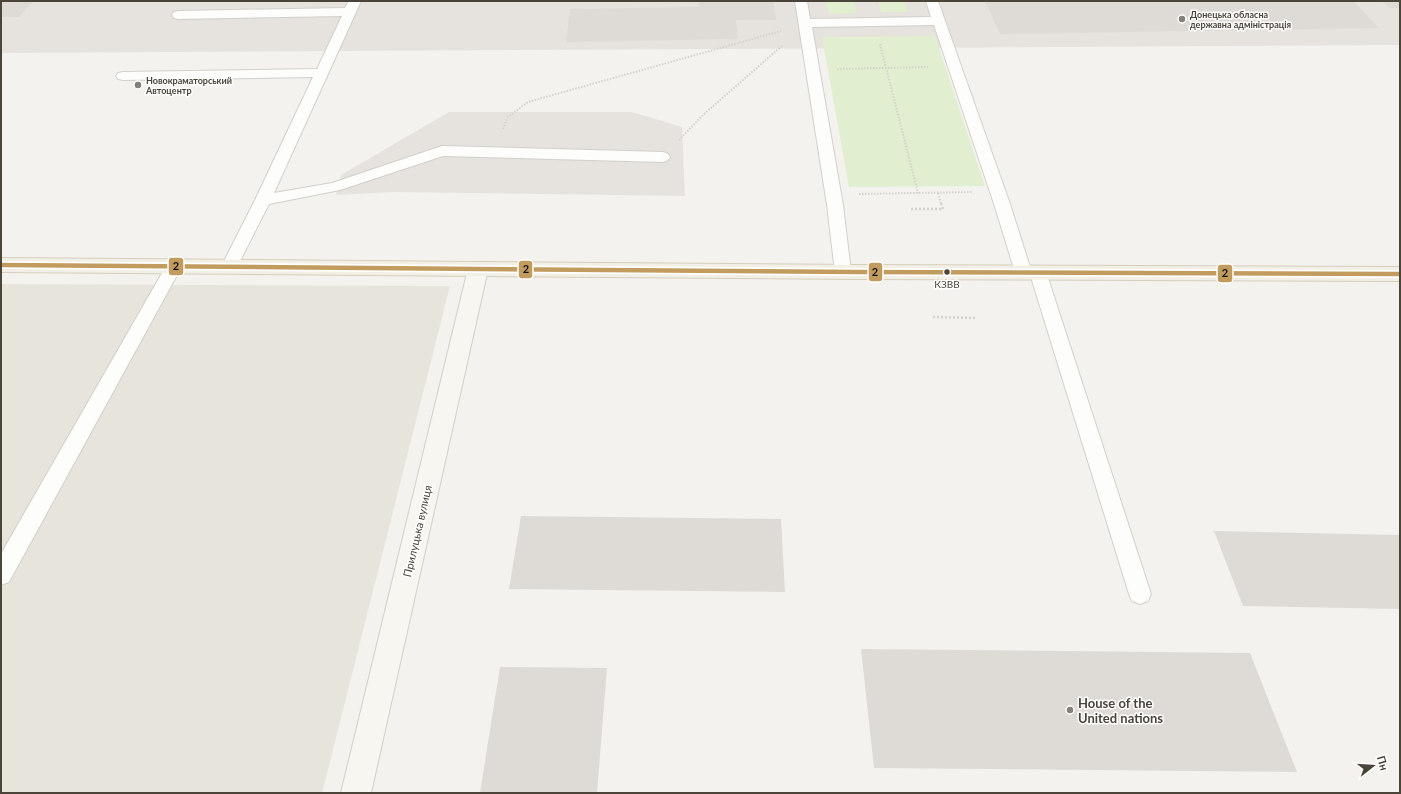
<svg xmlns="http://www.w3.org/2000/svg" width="1401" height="794" viewBox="0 0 1401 794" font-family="Lato,sans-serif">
  <rect width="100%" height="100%" fill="#f4f2ee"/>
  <polygon fill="#e7e4dc" points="1,284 450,286 322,793 1,793"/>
  <polygon fill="#e6e2de" points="1,1 1400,1 1400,45 1,53"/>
  <g fill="#e1eecf">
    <polygon points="826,1 854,1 857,13 829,14"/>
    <polygon points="878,1 905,1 908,12 881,12"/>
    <polygon points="935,36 985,186 849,187 822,37"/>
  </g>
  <polygon fill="#e6e3df" points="449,112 632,112 682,127 685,196 393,192 336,195 341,175"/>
  <g fill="#dedbd6">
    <polygon points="1,1 33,1 19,17 1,17"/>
    <polygon points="699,1 773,1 776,20 736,20 738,39 566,42 570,9 700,7"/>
    <polygon points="985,1 1353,1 1379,28 1000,34"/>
    <polygon points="1382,1 1400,1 1400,8 1390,8"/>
    <polygon points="521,516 781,519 785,592 509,589"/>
    <polygon points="1214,531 1400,535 1400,609 1243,606"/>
    <polygon points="861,649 1250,653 1297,772 874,768"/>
    <polygon points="500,667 607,668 597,793 480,793"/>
  </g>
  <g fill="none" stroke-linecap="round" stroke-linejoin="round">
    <defs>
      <g id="lane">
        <polygon points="349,1 361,1 274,193 332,183 442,146 663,152 668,154 670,157 668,160 663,162 443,156 340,190 269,204 235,271 229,273 223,271 221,267 255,200 313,77 123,80 118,79 116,76 118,73 123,72 317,69 342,16 178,19 174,18 172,15 174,12 178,11 345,8"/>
        <polygon points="795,1 807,1 810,19 931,17 926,1 938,1 1010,204 1031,270 1032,268 1038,266 1044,268 1046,272 1151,594 1148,601 1140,604 1132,601 1129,594 1030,274 1029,276 1023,278 1017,276 1015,272 994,204 934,25 812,27 843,205 851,272 849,276 843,278 837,276 835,272 827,205"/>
        <polygon points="174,260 180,262 182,266 9,582 1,585 1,554 166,266 168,262"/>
      </g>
      <polygon id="secondary" points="478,262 485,264 488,269 371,793 341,793 468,269 471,264"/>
      <polygon id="primary" points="1,258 856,265 1400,267 1400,281 856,279 1,272"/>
    </defs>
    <use href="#lane" stroke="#d2d0cb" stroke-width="2"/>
    <use href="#secondary" stroke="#d3cfc5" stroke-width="2"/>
    <use href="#primary" stroke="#d6cebb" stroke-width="2"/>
    <g stroke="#d3d2cc" stroke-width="2" stroke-dasharray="1.5 1.5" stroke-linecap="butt">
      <polyline points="880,44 918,193"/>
      <polyline points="837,69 928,67"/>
      <polyline points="503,129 508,117 528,102 781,31"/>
      <polyline points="679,140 704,114 783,45"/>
      <polyline points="938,193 941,204"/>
      <polyline points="859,194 972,192"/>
    </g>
    <g stroke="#d3d2cc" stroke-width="2.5" stroke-dasharray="2 2" stroke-linecap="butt">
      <polyline points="911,209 943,209 941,203"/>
      <polyline points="933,317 976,318"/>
    </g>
    <use href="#lane" fill="#fdfdfc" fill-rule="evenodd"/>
    <use href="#secondary" fill="#f7f6f1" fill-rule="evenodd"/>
    <use href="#primary" fill="#f2efe6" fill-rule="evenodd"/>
    <defs>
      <polyline id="bus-1" points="1,265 856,272 1400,274"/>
    </defs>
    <use href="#bus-1" stroke="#fff" stroke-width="8"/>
    <use href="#bus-1" stroke="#c19c5e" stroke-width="4.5"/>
  </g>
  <g fill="#868178" stroke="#fff" stroke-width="1.5">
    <circle cx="1182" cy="19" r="4"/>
    <circle cx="138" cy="85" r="4"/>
    <circle cx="1070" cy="710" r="4"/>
  </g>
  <circle fill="#4b4439" stroke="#fff" stroke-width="1.5" cx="947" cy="272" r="3.5"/>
  <g text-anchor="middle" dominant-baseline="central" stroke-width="3" stroke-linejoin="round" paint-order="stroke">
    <g font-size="9" font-weight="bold" fill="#4b4439" stroke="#fff" text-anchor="start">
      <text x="1190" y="14">Донецька обласна<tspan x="1190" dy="10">державна адміністрація</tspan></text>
      <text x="146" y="80">Новокраматорський<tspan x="146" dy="10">Автоцентр</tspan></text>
    </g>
    <g font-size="10" fill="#4b4439" stroke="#fff">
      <text x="947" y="284">КЗВВ</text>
    </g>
    <g font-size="11" fill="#4b4439" stroke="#fff">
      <text transform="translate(417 531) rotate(-77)">Прилуцька вулиця</text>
    </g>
    <g font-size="13" font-weight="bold" fill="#4b4439" stroke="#fff" text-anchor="start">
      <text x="1078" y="703">House of the<tspan x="1078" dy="15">United nations</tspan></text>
    </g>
  </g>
  <g stroke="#fff" stroke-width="1.5">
    <rect x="168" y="257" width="16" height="19" rx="4" fill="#c19c5e"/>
    <rect x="518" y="260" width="15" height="19" rx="4" fill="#c19c5e"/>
    <rect x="868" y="262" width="15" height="20" rx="4" fill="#c19c5e"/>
    <rect x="1217" y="264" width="16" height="19" rx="4" fill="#c19c5e"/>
  </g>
  <g font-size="11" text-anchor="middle" font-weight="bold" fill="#111">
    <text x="176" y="270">2</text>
    <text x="526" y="273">2</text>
    <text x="875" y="276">2</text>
    <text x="1225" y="277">2</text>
  </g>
  <rect width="1401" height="794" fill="none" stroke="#4b4439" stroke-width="4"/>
  <g transform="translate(1373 766) rotate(73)" stroke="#ffffff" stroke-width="3" paint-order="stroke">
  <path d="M0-3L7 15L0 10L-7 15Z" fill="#4b4439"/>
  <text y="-6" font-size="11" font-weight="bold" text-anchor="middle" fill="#4b4439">Пн</text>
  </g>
</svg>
